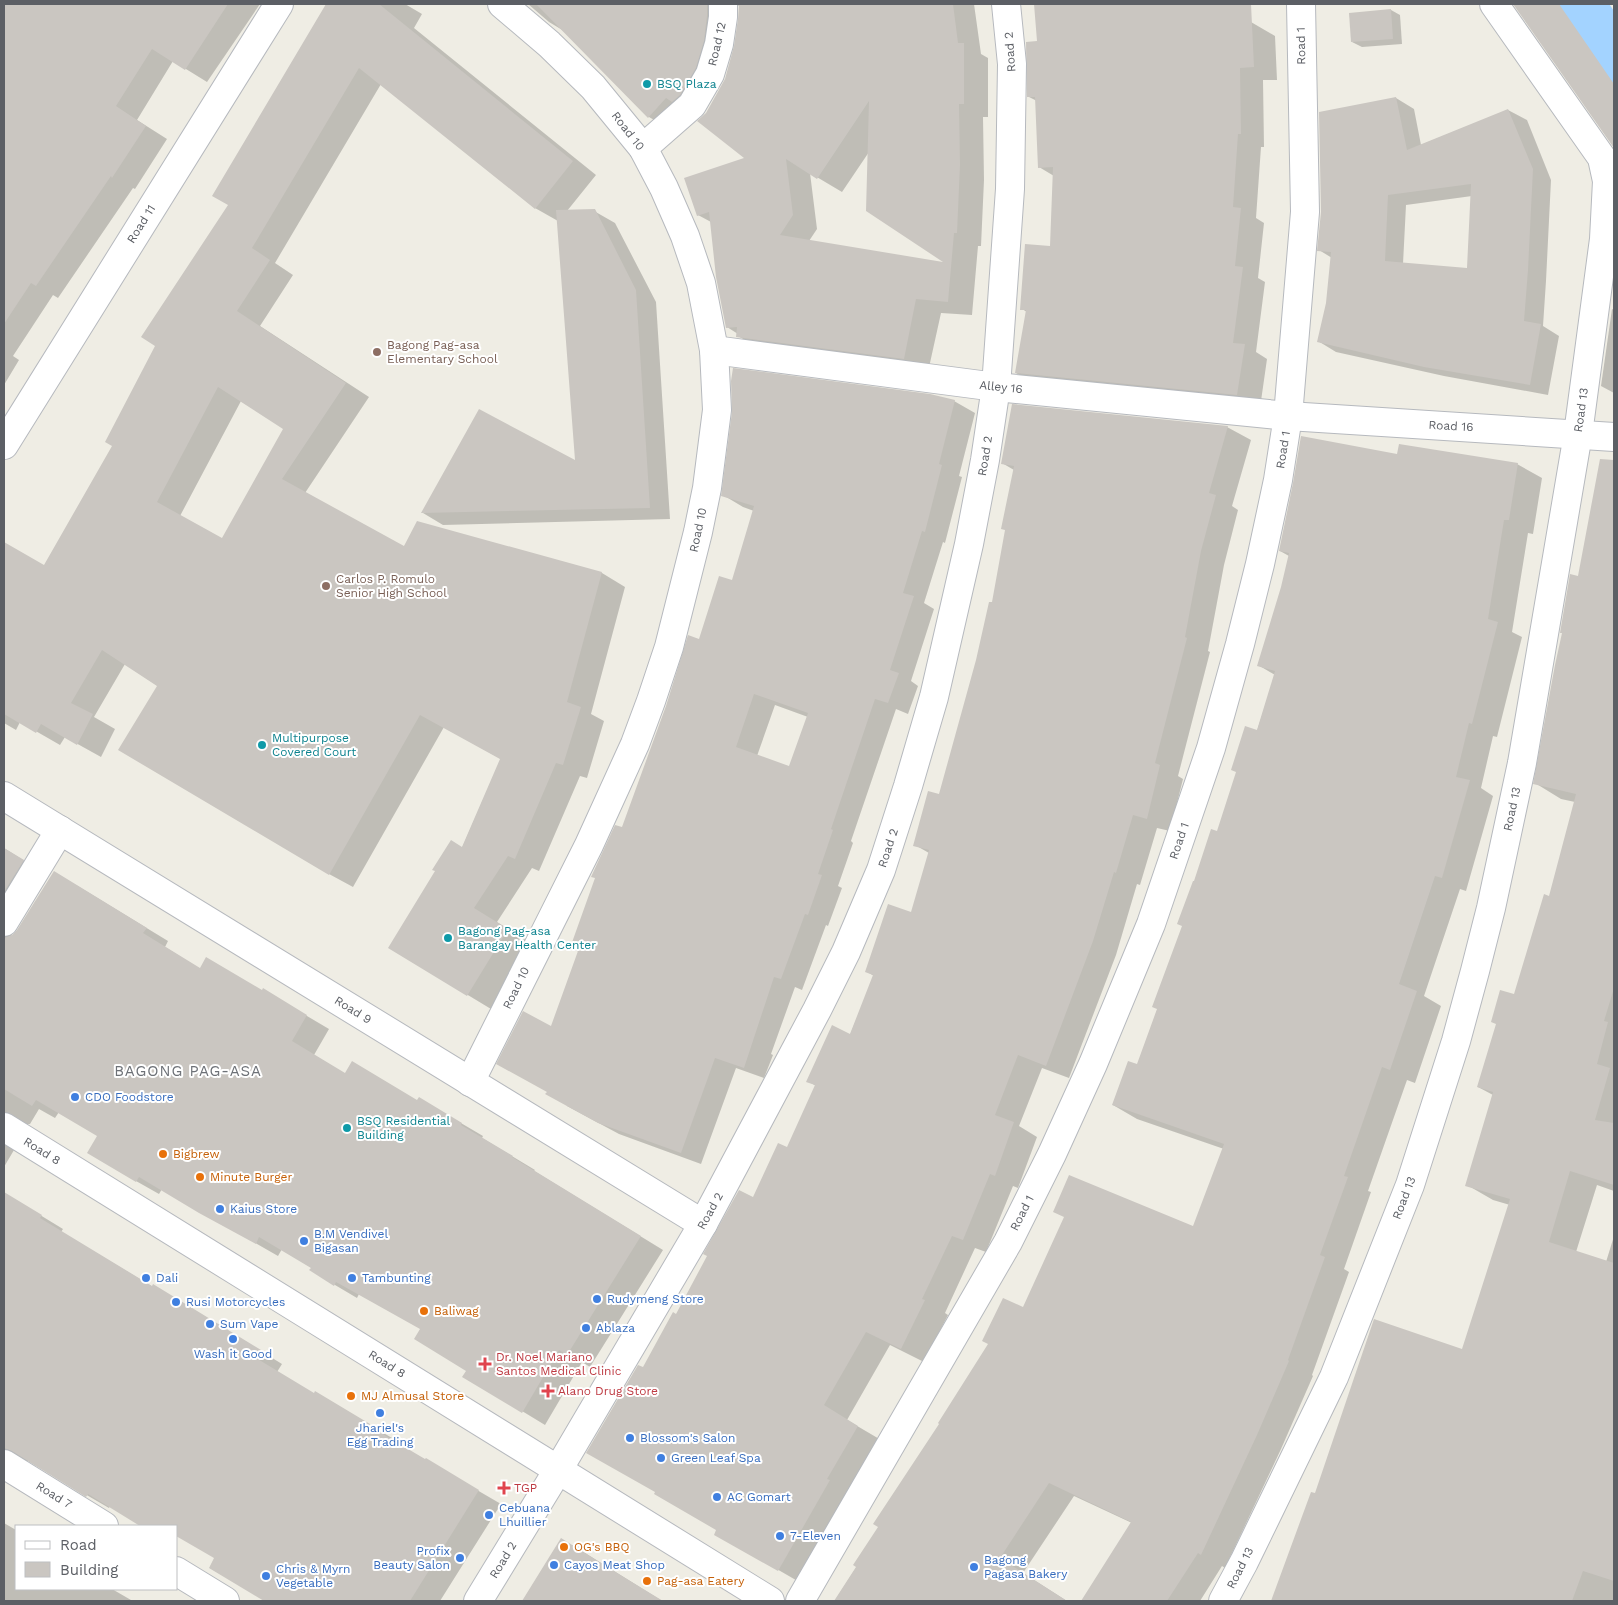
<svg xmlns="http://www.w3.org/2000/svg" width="1618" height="1605" viewBox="0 0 1618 1605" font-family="'Work Sans',sans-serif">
  <rect width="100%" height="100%" fill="#efede4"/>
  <g fill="#0003" fill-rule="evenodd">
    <polygon points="4,4 260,4 207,82 173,61 137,120 167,139 135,189 133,188 58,298 53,295 13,356 19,360 4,385"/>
    <path d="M327 4H405L422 14 414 28 596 175 567 211H594L615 223 656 302 670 519 443 525 423 513 576 463 558 221 535 208 381 84 275 263 293 275 260 326 369 397 305 493 404 547 418 523 602 573 625 587 591 714 604 721 587 778 580 776 539 871 532 868 497 922 531 943 491 1009 390 948 462 848 501 759 444 727 353 887 329 874 158 686 125 664 94 717 115 729 101 757 65 737 60 745 20 722 16 730 4 723V544L44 567 114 446 230 205 214 195ZM241 401 285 429 223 540 180 516Z"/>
    <path d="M528 4H974L981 54 988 58V117H983L984 180 981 246H978L972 315 941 313 928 372 762 350 738 336V334L727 327 711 222 698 215 746 158 707 114 726 79 735 49 740 19V4L734 10 673 131 649 117 564 31 549 22ZM869 152 948 265 809 241 817 229 810 173 842 192Z"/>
    <polygon points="1035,4 1220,4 1275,36 1277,80 1263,80 1264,147 1261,147 1256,218 1264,223 1258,278 1265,282 1256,352 1267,359 1260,408 1039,386 1016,373 1027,312 1022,309 1051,247 1054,176 1039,167 1037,101 1029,97 1038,43"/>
    <polygon points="1514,4 1573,4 1614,65 1614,147"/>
    <polygon points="1391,10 1400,15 1402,44 1362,47 1352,42"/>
    <path d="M1396 98 1414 109 1421 145 1508 110 1527 120 1551 180 1546 281 1543 326 1559 336 1548 395 1444 376 1336 352 1318 341 1327 303 1332 258 1319 250ZM1472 196 1468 270 1403 264 1406 205Z"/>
    <polygon points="1612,309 1614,310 1614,393 1601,386"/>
    <path d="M954 401 975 413 959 476 962 477 945 543 943 542 924 603 934 609 911 681 918 686 908 714 896 709 851 841 853 843 838 886 842 888 828 926 826 925 802 990 795 987 771 1054 773 1055 764 1078 736 1068 701 1164 619 1134 567 1106 552 1028 579 952 571 948 623 829 700 640 733 581 754 511 743 507 723 495ZM775 705 808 717 790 768 757 756Z"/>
    <polygon points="1227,427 1251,440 1232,506 1238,510 1224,565 1208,651 1210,652 1178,776 1183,779 1170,831 1157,828 1140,885 1137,884 1116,955 1069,1078 1042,1068 1019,1126 1037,1137 1018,1188 1013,1186 986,1252 975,1248 945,1313 948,1315 924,1362 890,1345 847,1420 881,1440 801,1583 716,1534 718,1530 643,1369 787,1149 816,1086 808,1081 850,1035 874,976 866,971 912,914 929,853 915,845 940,796 993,604 1006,530 1014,470 1002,463"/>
    <polygon points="1398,456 1517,464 1542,478 1533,534 1528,533 1512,632 1522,637 1497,737 1493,736 1481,788 1493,796 1466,891 1460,889 1424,996 1441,1006 1415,1083 1407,1080 1368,1191 1371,1192 1344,1269 1349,1272 1312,1375 1313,1376 1281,1449 1225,1568 1222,1566 1200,1601 1083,1601 1132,1523 1074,1496 1023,1573 1067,1601 840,1601 836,1599 1023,1308 1194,1228 1224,1149 1137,1119 1113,1105 1138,1066 1218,832 1257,731 1275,675 1258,665 1283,587 1289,556 1280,551"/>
    <polygon points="1599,471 1614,474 1614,1191 1597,1185 1576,1252 1606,1262 1614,1236 1614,1601 1272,1601 1312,1494 1316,1495 1463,1351 1510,1205 1493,1200 1467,1185 1493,1095 1478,1087 1515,996 1550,898 1575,802 1561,799 1535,783 1579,577"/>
    <polygon points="4,848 45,874 13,927 11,938 76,885 168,941 165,947 200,969 262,991 285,1003 329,1029 314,1055 345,1074 418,1102 420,1099 483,1136 482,1138 535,1170 534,1171 663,1250 590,1367 582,1362 545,1425 464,1376 467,1370 422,1329 359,1294 357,1298 335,1285 312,1268 282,1249 278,1256 162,1189 159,1194 136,1181 99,1136 59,1112 55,1118 39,1109 30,1124 20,1125 10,1140 14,1150 4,1167"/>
    <polygon points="4,1193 63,1229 61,1232 153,1287 176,1299 282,1364 277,1372 315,1395 338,1406 392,1438 391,1440 501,1504 440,1601 267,1601 210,1568 216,1558 178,1535 176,1539 176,1526 143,1526 110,1506 109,1508 28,1461 22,1462 4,1451"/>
    <polygon points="4,1523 16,1530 16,1589 112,1589 131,1600 4,1601"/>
    <polygon points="562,1540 582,1551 662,1601 523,1601"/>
  </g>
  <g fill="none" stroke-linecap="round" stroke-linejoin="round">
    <polyline stroke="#a3d3ff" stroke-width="65" points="1570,4 1614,69"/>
  </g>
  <g fill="#cac6c1" fill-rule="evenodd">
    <polygon points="4,4 228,4 185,70 152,49 116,106 146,126 112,178 111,176 36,286 31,283 4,324"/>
    <path d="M326 4H379L573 161 535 209 359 68 252 248 270 260 237 311 346 383 282 479 404 546 417 521 602 572 567 702 581 707 563 765 556 763 515 859 508 856 474 908 508 929 467 996 388 948 435 871 432 870 451 840 462 847 500 759 420 715 329 875 118 750 157 686 102 650 71 703 93 714 77 745 41 724 36 733 4 714V542L44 565 112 446 105 442 155 346 141 337 228 205 212 196ZM218 387 283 429 222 538 157 502Z"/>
    <polygon points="536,4 707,4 707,16 704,41 696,68 680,95 672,102 666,98 648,118"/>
    <path d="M739 4H953L958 43H964V104H959L960 165 957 233H954L948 302 916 299 904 359 736 337 737 327 726 328 716 277 709 212 697 216 684 178 744 158 697 121 706 113 725 79 734 46 738 19ZM869 101 866 211 943 262 780 235 793 215 786 159 817 179Z"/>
    <polygon points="1034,4 1251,4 1254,67 1240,68 1241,134 1238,134 1233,207 1241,208 1235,266 1243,267 1233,343 1245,344 1237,395 1015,373 1026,310 1020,310 1025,244 1050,246 1053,167 1038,168 1035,97 1027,97 1026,42 1037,41"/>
    <polygon points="1513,4 1559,4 1614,84 1614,148"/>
    <polygon points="1391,9 1393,39 1351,42 1349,13"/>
    <path d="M1396 97 1407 150 1508 109 1533 169 1528 270 1524 321 1541 324 1530 385 1424 367 1317 342 1326 303 1331 252 1317 251 1321 212 1319 112ZM1471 184 1467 268 1385 261 1388 195Z"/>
    <polygon points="595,209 636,290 650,508 421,513 479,409 575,460 556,210"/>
    <path d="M733 368 930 394 955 400 939 464 942 465 925 532 922 531 903 593 914 596 890 670 899 673 888 703 875 699 831 829 833 830 818 874 822 875 808 915 805 914 781 979 774 977 744 1068 715 1058 681 1153 598 1123 545 1094 547 1092 496 1064 523 1011 551 1026 578 951 570 948 595 878 591 877 615 825 622 827 666 706 688 635 699 639 719 576 732 580 754 506 721 496 732 412 731 381ZM754 694 808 713 789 766 736 747Z"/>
    <polygon points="1012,404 1228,426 1209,493 1216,495 1201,551 1185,637 1187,638 1155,763 1160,765 1147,819 1133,815 1116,873 1114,872 1093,941 1046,1066 1018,1055 995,1115 1014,1122 995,1176 990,1174 963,1240 952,1236 922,1299 925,1300 901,1349 866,1332 824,1405 858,1426 827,1479 830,1480 778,1571 714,1535 716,1530 654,1494 655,1492 586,1453 638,1365 643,1367 673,1312 676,1314 707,1256 703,1254 739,1190 753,1197 778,1143 787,1147 815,1085 806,1082 832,1025 850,1034 873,975 865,972 888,904 911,912 929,850 913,846 928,791 939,794 976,660 989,602 992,602 1005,530 1001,529 1014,466 1001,464"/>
    <polygon points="1301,436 1397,454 1399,444 1518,463 1509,520 1504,520 1488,619 1498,622 1472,724 1469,723 1456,777 1470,780 1442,878 1435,876 1399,984 1417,991 1390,1070 1382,1067 1344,1176 1348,1177 1320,1255 1325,1257 1288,1360 1289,1361 1257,1435 1201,1555 1198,1553 1167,1601 1081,1601 1131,1522 1049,1483 1000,1558 1067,1601 834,1601 856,1567 853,1565 878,1527 873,1524 939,1424 938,1423 988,1344 982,1341 1003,1298 1023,1307 1064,1217 1053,1212 1069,1175 1193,1226 1224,1144 1112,1105 1128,1061 1137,1064 1157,1009 1152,1007 1182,926 1177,924 1193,881 1194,881 1211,829 1217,831 1236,772 1231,770 1245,726 1257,730 1275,671 1257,666 1281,587 1289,553 1279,551 1293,483"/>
    <polygon points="1600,459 1614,460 1614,988 1604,1021 1608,1022 1597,1064 1610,1068 1595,1120 1614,1123 1614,1185 1570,1171 1549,1242 1614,1263 1614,1581 1583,1571 1572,1601 1271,1601 1311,1492 1315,1493 1374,1319 1462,1349 1510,1199 1465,1186 1493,1092 1477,1087 1496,1024 1491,1022 1500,990 1514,994 1544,894 1549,896 1576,794 1533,784 1555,665 1562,633 1560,633 1570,574 1578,576"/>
    <polygon points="4,848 24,860 4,892"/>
    <polygon points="54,871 147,928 143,933 200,968 206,957 262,990 263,988 307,1015 292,1041 345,1073 352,1061 417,1100 419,1097 462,1123 461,1125 513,1156 512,1157 641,1236 567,1355 559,1350 522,1413 462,1377 466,1371 414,1339 420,1329 336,1282 334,1286 309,1270 311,1268 259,1237 256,1244 199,1213 139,1177 136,1182 87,1153 97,1136 36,1100 32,1106 4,1089 4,938 12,935 17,930"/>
    <polygon points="4,1192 42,1215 40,1218 152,1286 153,1284 261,1350 256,1358 314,1393 315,1391 370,1424 369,1426 425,1459 426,1458 479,1490 410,1601 264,1601 209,1568 214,1558 176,1536 176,1526 140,1526 88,1494 86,1497 12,1451 4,1448"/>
    <polygon points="561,1538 604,1565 663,1601 522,1601"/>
  </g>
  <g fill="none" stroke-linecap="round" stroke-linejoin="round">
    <defs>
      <g id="minor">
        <polyline points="643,148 692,105 710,74 719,44 723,17 723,4"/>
        <polyline points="714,350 996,387 1288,416 1614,437"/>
        <polyline points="4,445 279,4"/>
        <polyline points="4,796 703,1224"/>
        <polyline points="4,922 60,830"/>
        <polyline points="470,1082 589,845 635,744 651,701 669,647 698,532 707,488 717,410 714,350 701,283 685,236 664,188 643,148 593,87 549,44 502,4"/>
        <polyline points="4,1127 770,1601"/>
        <polyline points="4,1464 104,1526"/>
        <polyline points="176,1571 225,1601"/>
        <polyline points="478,1601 558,1470 703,1224 817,1010 846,952 881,870 908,786 934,697 969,544 985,460 996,387 1010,189 1012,64 1006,4"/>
        <polyline points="800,1601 1008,1242 1052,1154 1093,1064 1151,924 1211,748 1240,644 1260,564 1278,480 1288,416 1305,212 1301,4"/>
        <polyline points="1223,1601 1244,1562 1334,1377 1410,1185 1456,1041 1475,971 1491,908 1522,763 1578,434 1604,239 1607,181 1602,158 1494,4"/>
      </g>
    </defs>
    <use href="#minor" stroke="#b6b9be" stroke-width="30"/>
    <use href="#minor" stroke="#fff" stroke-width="28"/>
  </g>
  <g fill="#0f9aa8" stroke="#fff" stroke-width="2">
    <circle cx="647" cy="84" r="5"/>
    <circle cx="262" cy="745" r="5"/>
    <circle cx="448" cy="938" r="5"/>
    <circle cx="347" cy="1128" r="5"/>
  </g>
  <g fill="#8d6e63" stroke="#fff" stroke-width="2">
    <circle cx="377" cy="352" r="5"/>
    <circle cx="326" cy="586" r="5"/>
  </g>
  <g fill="#3f7fe0" stroke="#fff" stroke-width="2">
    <circle cx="75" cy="1097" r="5"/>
    <circle cx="220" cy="1209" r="5"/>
    <circle cx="304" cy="1241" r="5"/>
    <circle cx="146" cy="1278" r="5"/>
    <circle cx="352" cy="1278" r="5"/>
    <circle cx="597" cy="1299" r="5"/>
    <circle cx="176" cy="1302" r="5"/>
    <circle cx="210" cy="1324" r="5"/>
    <circle cx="586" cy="1328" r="5"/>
    <circle cx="233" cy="1339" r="5"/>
    <circle cx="380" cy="1413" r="5"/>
    <circle cx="630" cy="1438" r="5"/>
    <circle cx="661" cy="1458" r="5"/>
    <circle cx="717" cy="1497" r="5"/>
    <circle cx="489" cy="1515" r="5"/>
    <circle cx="780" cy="1536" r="5"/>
    <circle cx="460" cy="1558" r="5"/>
    <circle cx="554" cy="1565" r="5"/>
    <circle cx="974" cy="1567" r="5"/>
    <circle cx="266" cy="1576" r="5"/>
  </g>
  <g fill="#e8710a" stroke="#fff" stroke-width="2">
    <circle cx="163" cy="1154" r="5"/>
    <circle cx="200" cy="1177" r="5"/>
    <circle cx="424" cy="1311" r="5"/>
    <circle cx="351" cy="1396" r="5"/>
    <circle cx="564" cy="1547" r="5"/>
    <circle cx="647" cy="1581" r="5"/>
  </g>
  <g fill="#e0444e" stroke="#fff" stroke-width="2">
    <path d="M482.5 1356.5h5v5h5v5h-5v5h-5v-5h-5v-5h5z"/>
    <path d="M545.5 1383.5h5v5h5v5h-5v5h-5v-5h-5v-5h5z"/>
    <path d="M501.5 1480.5h5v5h5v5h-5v5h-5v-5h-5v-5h5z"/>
  </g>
  <g text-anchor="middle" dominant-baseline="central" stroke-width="4" stroke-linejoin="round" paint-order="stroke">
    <g font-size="12" fill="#5c5f65" stroke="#fff">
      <text transform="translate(717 44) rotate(-77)">Road 12</text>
      <text transform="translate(1301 46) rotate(-91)">Road 1</text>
      <text transform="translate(1010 52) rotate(-94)">Road 2</text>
      <text transform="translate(628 131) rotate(52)">Road 10</text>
      <text transform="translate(141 224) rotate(-58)">Road 11</text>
      <text transform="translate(1001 387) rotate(6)">Alley 16</text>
      <text transform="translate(1581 410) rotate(-82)">Road 13</text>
      <text transform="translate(1451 426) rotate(3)">Road 16</text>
      <text transform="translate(1283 450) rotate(-81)">Road 1</text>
      <text transform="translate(985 456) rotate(-81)">Road 2</text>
      <text transform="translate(698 530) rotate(-78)">Road 10</text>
      <text transform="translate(1512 809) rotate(-78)">Road 13</text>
      <text transform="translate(1179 841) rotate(-71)">Road 1</text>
      <text transform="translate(888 848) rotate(-72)">Road 2</text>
      <text transform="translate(516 988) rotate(-64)">Road 10</text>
      <text transform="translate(353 1010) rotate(32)">Road 9</text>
      <text transform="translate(42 1151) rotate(32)">Road 8</text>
      <text transform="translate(1404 1198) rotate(-69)">Road 13</text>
      <text transform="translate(710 1211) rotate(-61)">Road 2</text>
      <text transform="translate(1022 1213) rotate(-63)">Road 1</text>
      <text transform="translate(387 1364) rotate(32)">Road 8</text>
      <text transform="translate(54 1495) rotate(32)">Road 7</text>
      <text transform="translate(503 1560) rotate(-59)">Road 2</text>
      <text transform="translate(1240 1568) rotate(-63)">Road 13</text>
    </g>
    <g font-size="12" fill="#0d838f" stroke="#fff" text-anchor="start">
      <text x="657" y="84">BSQ Plaza</text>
      <text x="272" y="738">Multipurpose<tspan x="272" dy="14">Covered Court</tspan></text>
      <text x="458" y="931">Bagong Pag-asa<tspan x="458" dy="14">Barangay Health Center</tspan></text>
      <text x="357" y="1121">BSQ Residential<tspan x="357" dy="14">Building</tspan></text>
    </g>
    <g font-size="12" fill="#785e54" stroke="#fff" text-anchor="start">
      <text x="387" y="345">Bagong Pag-asa<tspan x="387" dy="14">Elementary School</tspan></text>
      <text x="336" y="579">Carlos P. Romulo<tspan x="336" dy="14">Senior High School</tspan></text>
    </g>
    <g font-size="12" fill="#366cbe" stroke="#fff" text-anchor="start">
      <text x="85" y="1097">CDO Foodstore</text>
      <text x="230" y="1209">Kaius Store</text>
      <text x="314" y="1234">B.M Vendivel<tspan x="314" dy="14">Bigasan</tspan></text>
      <text x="156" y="1278">Dali</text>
      <text x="362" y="1278">Tambunting</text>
      <text x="607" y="1299">Rudymeng Store</text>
      <text x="186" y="1302">Rusi Motorcycles</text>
      <text x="220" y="1324">Sum Vape</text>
      <text x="596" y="1328">Ablaza</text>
      <text x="233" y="1354" text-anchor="middle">Wash it Good</text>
      <text x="380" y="1428" text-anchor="middle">Jhariel's<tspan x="380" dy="14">Egg Trading</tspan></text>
      <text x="640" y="1438">Blossom's Salon</text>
      <text x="671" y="1458">Green Leaf Spa</text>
      <text x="727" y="1497">AC Gomart</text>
      <text x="499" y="1508">Cebuana<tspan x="499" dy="14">Lhuillier</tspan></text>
      <text x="790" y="1536">7-Eleven</text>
      <text x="450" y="1551" text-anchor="end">Profix<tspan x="450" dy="14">Beauty Salon</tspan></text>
      <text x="984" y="1560">Bagong<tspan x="984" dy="14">Pagasa Bakery</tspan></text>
      <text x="564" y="1565">Cayos Meat Shop</text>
      <text x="276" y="1569">Chris &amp; Myrn<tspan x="276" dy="14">Vegetable</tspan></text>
    </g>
    <g font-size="12" fill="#c56008" stroke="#fff" text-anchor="start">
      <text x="173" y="1154">Bigbrew</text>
      <text x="210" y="1177">Minute Burger</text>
      <text x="434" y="1311">Baliwag</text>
      <text x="361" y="1396">MJ Almusal Store</text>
      <text x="574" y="1547">OG's BBQ</text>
      <text x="657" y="1581">Pag-asa Eatery</text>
    </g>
    <g font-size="12" fill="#be3a42" stroke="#fff" text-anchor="start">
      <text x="496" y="1357">Dr. Noel Mariano<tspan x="496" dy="14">Santos Medical Clinic</tspan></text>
      <text x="558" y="1391">Alano Drug Store</text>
      <text x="514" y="1488">TGP</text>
    </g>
    <g font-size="15" letter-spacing="1" fill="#6d7177" stroke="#fff">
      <text x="188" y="1071">BAGONG PAG-ASA</text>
    </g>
  </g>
  <rect width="1618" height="1605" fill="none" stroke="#5c5f65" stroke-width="10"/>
  <rect x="15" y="1525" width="162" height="65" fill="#ffffff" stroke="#bebfc1"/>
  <rect x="25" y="1541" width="25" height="8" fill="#ffffff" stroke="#bebfc1"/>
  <text x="60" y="1550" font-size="15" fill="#5c5f65">Road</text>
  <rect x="25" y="1562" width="25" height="15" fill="#cac6c1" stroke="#bebfc1"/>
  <text x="60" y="1575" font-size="15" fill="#5c5f65">Building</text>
</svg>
